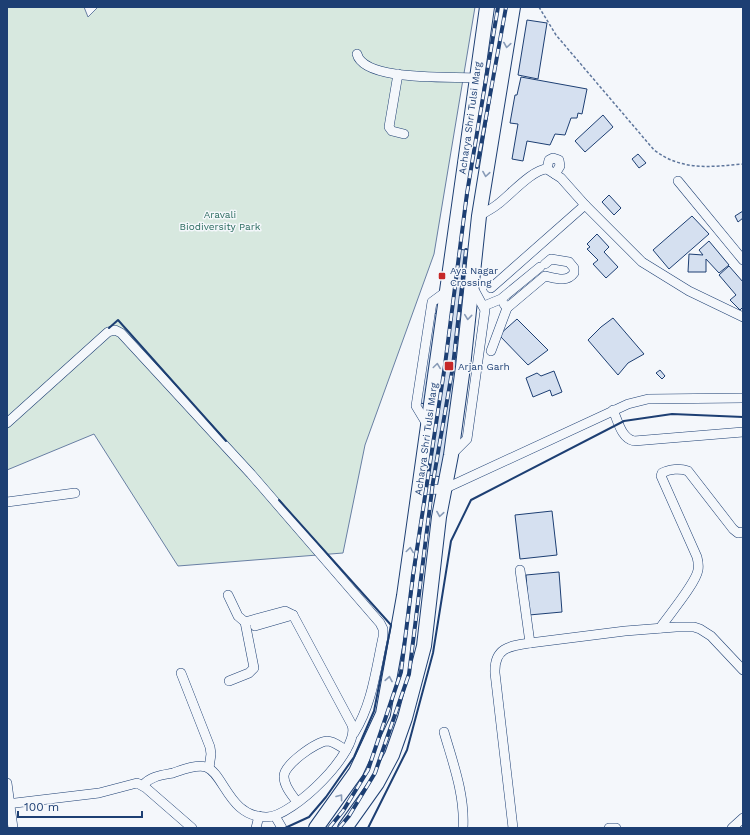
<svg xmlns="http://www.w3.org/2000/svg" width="750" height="835" viewBox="0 0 750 835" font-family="'Work Sans',sans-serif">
  <rect width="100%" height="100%" fill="#f4f7fb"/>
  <polygon fill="#d7e8df" stroke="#687fa3" points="7,7 84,7 88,17 98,7 475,7 434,254 365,445 343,553 178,566 94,434 7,470"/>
  <g fill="#d5e0f0" stroke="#1d3f73">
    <polygon points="527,20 547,23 538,79 518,75"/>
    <polygon points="521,77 587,89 582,114 578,113 577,118 571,118 565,135 555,134 550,145 527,141 523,161 512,159 518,124 510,123 515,95 517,95"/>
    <polygon points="603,115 613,127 585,152 575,141"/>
    <polygon points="638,154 646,163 639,168 632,159"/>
    <polygon points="609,195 621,208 614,215 602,202"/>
    <polygon points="743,211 743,218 738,222 735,216"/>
    <polygon points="692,216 709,234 669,269 653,250"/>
    <polygon points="597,234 609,247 604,252 618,267 606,278 593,264 598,260 587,249 590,247 587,244"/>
    <polygon points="709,241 729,265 719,273 706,259 706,272 688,272 689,254 703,255 699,250"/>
    <polygon points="451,248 472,251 462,318 475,320 463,408 442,477 421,474 431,405 420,403 433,313 441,314"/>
    <polygon points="729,266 743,282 743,307 740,310 730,300 736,295 719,275"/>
    <polygon points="613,318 644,354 628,363 618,375 588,340 601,327"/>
    <polygon points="517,319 548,350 528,365 499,335"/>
    <polygon points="660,370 665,376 662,379 656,373"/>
    <polygon points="554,371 562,392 552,396 550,390 533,397 526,378 537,373 541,376"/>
    <polygon points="552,511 557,555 520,559 515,515"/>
    <polygon points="559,572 562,612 529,615 526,575"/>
  </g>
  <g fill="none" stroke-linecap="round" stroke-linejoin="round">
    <defs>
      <g id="minor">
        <path d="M357 54C364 82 453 76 476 78"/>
        <polyline points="398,74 389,127 392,131 404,134"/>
        <polyline points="547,169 549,160 553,158 559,160 560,166 555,174"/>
        <polyline points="678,181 743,260"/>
        <path d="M479 216C485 212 492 209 498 204 510 195 533 169 547 169L561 178 585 205 642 262 689 291 743 317"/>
        <polyline points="491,288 585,205"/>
        <polyline points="484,306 501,299 540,267"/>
        <path d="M507 308 545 276C555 278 567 283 574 273V268L569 262 551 259 545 264"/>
        <polyline points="491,351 507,308 504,304"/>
        <path d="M613 410C618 421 621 438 634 441L743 432"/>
        <path d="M7 423 108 332 115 330 121 333 251 474 380 623 383 629V637C376 669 372 705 354 733"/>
        <polyline points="428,426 416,406 432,302 447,291"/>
        <polyline points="451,455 467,439 485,310 472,286"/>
        <polyline points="419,490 444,489 628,404 648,399 743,398"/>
        <polyline points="7,502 75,493"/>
        <polyline points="520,570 530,643"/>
        <polyline points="255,626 293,615"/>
        <path d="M660 628C669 615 696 583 698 570 699 565 698 561 697 557L661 476 662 473C669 469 680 468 688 471L733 529 738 533 743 532"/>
        <polyline points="181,673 210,747 211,754 209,768"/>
        <polyline points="229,681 249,673 254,668 245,622"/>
        <path d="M444 732C453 763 465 795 463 828"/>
        <polyline points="7,783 13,828"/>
        <path d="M143 785C151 776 162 775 173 773 182 770 196 764 206 767 224 773 229 818 267 817 292 817 361 751 352 725L293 615 285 611 245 622 238 616 228 595"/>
        <path d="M297 802C292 795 284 786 284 777 283 765 316 742 327 741 334 741 340 747 346 750"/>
        <polyline points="7,804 99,793 137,783 146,788 192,828"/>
        <polyline points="275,816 282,828"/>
        <polyline points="256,828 259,816"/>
        <path d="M513 828 495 673C494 648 509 646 530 643L625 631 676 627H694L700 629 711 636 743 670"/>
        <polyline points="609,828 616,828"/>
        <polyline points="732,828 743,818"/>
      </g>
      <g id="highway">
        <polyline points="316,828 356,772 383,714 404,596 487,7"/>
        <polyline points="345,828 377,783 392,755 405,718 424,646 439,517 451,455 463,367 479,216 513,7"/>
      </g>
    </defs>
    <use href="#minor" stroke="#1d3f73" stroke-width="10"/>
    <use href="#highway" stroke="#1d3f73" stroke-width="16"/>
    <path stroke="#5e769c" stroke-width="1.5" stroke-dasharray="3 2" stroke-linecap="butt" d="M539 7 556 35 654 150C682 171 710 167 743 164"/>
    <use href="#minor" stroke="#f4f7fb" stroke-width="9"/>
    <use href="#highway" stroke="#f4f7fb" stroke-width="14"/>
    <defs>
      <g id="rail">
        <polyline points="477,167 506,7"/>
        <polyline points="329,828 343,811 368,770 401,672 413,575 445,365 467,193 498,7"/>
        <polyline points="339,828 349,816 375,773 409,674 433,482 453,366 466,250"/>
      </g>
    </defs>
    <use href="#rail" stroke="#1d3f73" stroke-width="4"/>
    <use href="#rail" stroke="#f4f7fb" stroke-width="2.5" stroke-dasharray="8" stroke-linecap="butt"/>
    <g stroke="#1d3f73" stroke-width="2">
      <polyline points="109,328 118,320 226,441"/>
      <polyline points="279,500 391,625 374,711 354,757 326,797 309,817 285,828"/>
      <polyline points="368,828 407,750 433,653 451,541 471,500 624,421 672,414 743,417"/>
    </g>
  </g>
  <defs><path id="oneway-chevron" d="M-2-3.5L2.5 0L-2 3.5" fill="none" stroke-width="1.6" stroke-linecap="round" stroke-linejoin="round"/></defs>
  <g stroke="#889bb7">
    <use href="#oneway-chevron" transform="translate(507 45) rotate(99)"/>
    <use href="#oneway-chevron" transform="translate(486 174) rotate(99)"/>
    <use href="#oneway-chevron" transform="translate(468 317) rotate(96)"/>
    <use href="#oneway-chevron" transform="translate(437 366) rotate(-82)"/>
    <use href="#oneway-chevron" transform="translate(440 514) rotate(99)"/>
    <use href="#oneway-chevron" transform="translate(410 550) rotate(-82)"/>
    <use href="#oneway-chevron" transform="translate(389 679) rotate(-80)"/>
    <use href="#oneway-chevron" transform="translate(340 797) rotate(-53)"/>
  </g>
  <g fill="#c62828" stroke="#f4f7fb" stroke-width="1.5">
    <rect x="438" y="272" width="8" height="8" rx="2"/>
    <rect x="444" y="361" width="10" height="10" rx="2"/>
  </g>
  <g text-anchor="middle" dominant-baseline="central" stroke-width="3" stroke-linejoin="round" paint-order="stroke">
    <g font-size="10" fill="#1d3f73" stroke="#f4f7fb">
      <text transform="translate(470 118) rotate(-82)">Acharya Shri Tulsi Marg</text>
      <text transform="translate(426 439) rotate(-82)">Acharya Shri Tulsi Marg</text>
    </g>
    <g font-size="10" fill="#2c6c60" stroke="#f4f7fb">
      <text x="220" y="214">Aravali<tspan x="220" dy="12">Biodiversity Park</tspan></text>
    </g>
    <g font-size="10" fill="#1d3f73" stroke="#f4f7fb" text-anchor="start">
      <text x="450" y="270">Aya Nagar<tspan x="450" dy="12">Crossing</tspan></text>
      <text x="458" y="366">Arjan Garh</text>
    </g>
  </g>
  <rect width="750" height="835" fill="none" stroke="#1d3f73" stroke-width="16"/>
  <path d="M18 811v6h124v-6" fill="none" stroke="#1d3f73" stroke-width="2"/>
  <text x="24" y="811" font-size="12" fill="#1d3f73" stroke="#f4f7fb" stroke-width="3" paint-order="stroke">100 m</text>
</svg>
